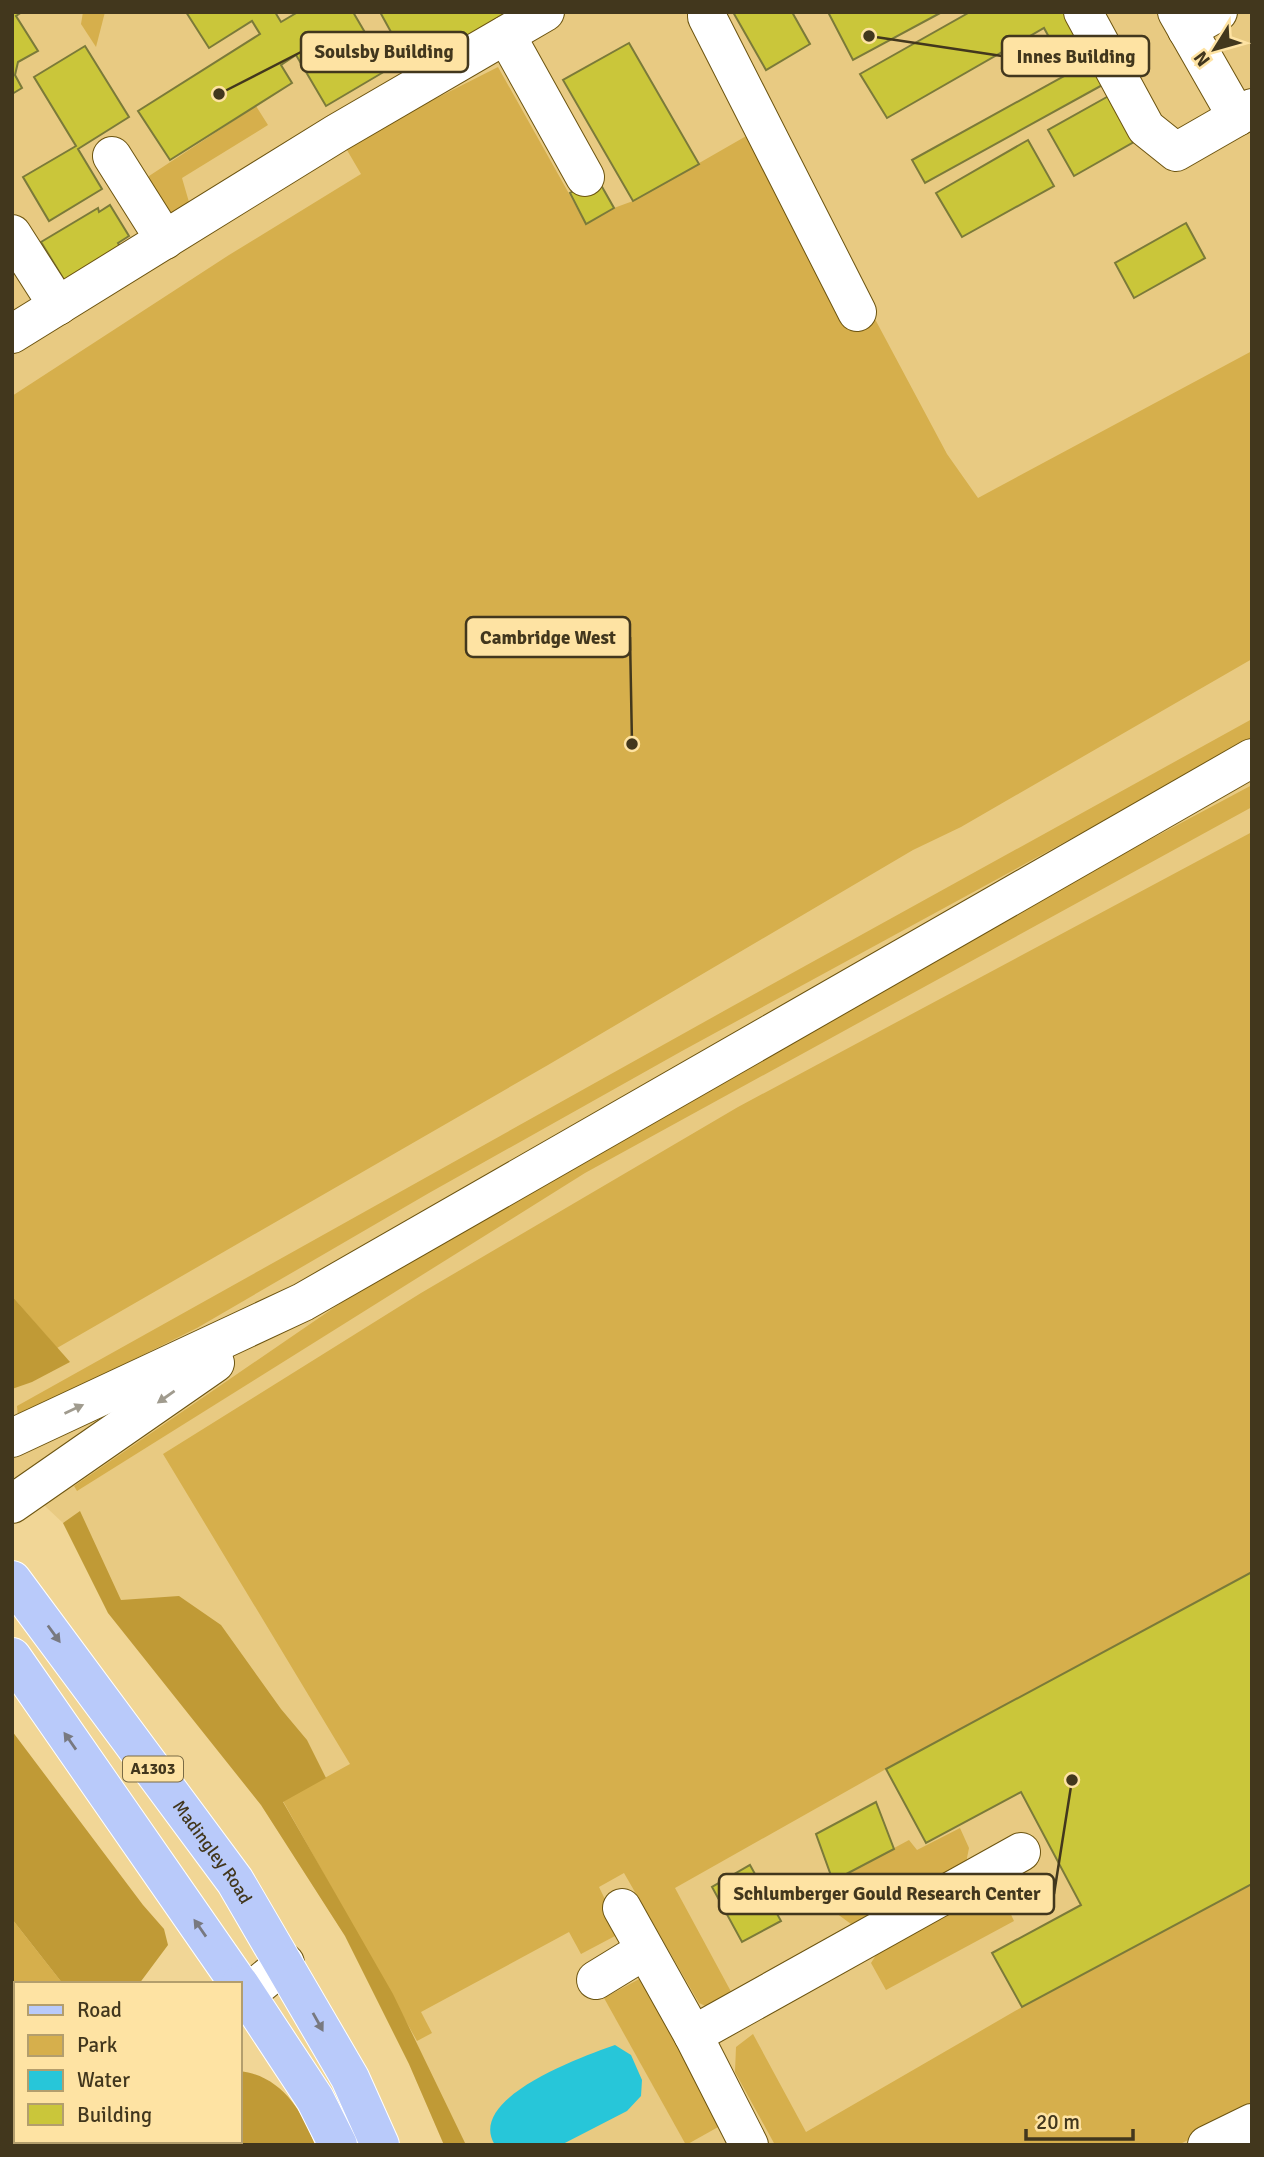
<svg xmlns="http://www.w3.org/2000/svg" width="1264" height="2157" viewBox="0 0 1264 2157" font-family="Signika,sans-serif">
  <rect width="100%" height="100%" fill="#f1d696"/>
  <polygon fill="#e8ca82" points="12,12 1252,12 1252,2145 444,2145 409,2064 345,1936 261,1805 108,1613 63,1523 12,1475"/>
  <g fill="#d6af4c">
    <polygon points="83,12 105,12 96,47 81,24"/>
    <polygon points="498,67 586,224 614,208 633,201 748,135 868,306 947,454 978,498 1252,351 1252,659 961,827 913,850 548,1065 57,1348 12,1296 12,396 229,255 361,174 344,145"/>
    <polygon points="256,106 268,125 182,178 191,209 165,218 145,187 149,176"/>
    <polygon points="1252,719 1252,740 682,1051 429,1193 197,1328 18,1417 17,1406 731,1007"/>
    <polygon points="1252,785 1252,807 585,1173 77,1491 74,1486 348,1298 635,1115"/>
    <polygon points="1252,832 1252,1572 886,1769 675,1888 735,1999 714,2010 699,2003 624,1873 599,1887 618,1926 615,1936 581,1954 569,1932 421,2012 432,2033 417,2041 283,1801 350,1764 163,1454 421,1293 738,1107"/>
    <polygon points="960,1828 969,1848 966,1863 851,1924 836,1913 820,1888 909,1840 917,1850"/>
    <polygon points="1252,1884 1252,2109 1178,2145 775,2145 735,2072 736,2047 753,2034 806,2132 1022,2007"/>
    <path d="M982 1895C1004 1896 1006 1903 1014 1921L886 1990 871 1963 878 1952Z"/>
    <polygon points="12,1919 63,1984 16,1984 16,2101 12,2102"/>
    <polygon points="641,1978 720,2126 686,2145 604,1998"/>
  </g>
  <g fill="#c09a36">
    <polygon points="12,1296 70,1362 32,1382 12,1389"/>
    <polygon points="80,1511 121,1600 179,1596 221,1625 281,1709 307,1740 326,1778 283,1802 393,1994 466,2145 444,2145 409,2064 345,1936 261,1805 108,1613 63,1523"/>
    <polygon points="12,1731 143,1905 164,1929 168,1945 139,1984 63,1984 12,1919"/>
    <path d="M240 2071C280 2076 302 2109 315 2145H166L165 2141H240Z"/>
  </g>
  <path fill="#27c6d9" d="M615 2045 631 2055 642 2080 641 2096 627 2111 561 2145H495C465 2098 584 2056 615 2045Z"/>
  <g fill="#cac63a" stroke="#7b7a39" stroke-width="2">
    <polygon points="12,12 22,12 16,16 38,51 18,62 15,75 22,88 12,94"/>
    <polygon points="186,12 275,12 281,22 298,12 353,12 387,70 326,106 296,55 281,65 292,83 170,160 138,111 260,34 252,21 209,48"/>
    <polygon points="380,12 526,12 414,74"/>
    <polygon points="733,12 792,12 810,44 766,70"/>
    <polygon points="828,12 942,12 853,60"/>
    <polygon points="970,12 1065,12 1085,47 1062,61 1044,28 887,118 860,74"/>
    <polygon points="629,43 699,164 633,201 563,80"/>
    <polygon points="85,46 129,117 78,149 102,189 49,221 23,177 76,146 34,77"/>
    <polygon points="1093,60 1106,83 925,183 912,160"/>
    <polygon points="1114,93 1139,139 1074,176 1048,130"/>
    <polygon points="1028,140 1054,186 962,237 936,193"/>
    <polygon points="597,178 614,208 586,224 570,193"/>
    <polygon points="110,205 129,236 118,243 122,250 66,283 41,242 98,208 99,212"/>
    <polygon points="1186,223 1205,258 1134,298 1115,263"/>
    <polygon points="1252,1572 1252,1884 1022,2007 992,1953 1081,1905 1021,1792 926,1843 886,1769"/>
    <polygon points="876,1802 894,1849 833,1881 816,1834"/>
    <polygon points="750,1865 781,1921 742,1942 712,1887"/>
  </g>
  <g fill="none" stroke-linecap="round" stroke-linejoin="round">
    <defs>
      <g id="minor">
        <polyline points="707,12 707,17 857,312"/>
        <polyline points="1083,12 1146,128 1176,152 1237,117"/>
        <polyline points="1177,12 1237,117 1252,108"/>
        <polyline points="1187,30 1218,12"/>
        <polyline points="506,35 585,177"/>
        <polyline points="112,156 165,240"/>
        <polyline points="12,234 58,306"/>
        <polyline points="12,334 337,133 545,12"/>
        <polyline points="12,1438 303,1302 1252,758"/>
        <polyline points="12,1504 215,1363"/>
        <polyline points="622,1908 693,2035 749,2145"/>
        <polyline points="596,1980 645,1950"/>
        <polyline points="240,2000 285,1963"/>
        <polyline points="693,2035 1021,1852"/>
        <polyline points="44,2145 50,2141"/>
        <polyline points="1207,2145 1252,2123"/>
      </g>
      <g id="major">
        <path id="s1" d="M12 1580 235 1881 350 2078 380 2145"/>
        <polyline points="12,1657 239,1984"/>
        <polyline points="240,1985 315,2099 338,2145"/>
      </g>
    </defs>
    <use href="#minor" stroke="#6c5410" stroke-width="40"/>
    <use href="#major" stroke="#fff" stroke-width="40"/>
    <use href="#minor" stroke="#fff" stroke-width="38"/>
    <use href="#major" stroke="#b9cafa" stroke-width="38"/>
  </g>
  <defs><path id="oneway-solid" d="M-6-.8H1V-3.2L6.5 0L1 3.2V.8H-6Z" transform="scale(1.75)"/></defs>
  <g fill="#a09b8e">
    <use href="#oneway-solid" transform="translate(166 1397) rotate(145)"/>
    <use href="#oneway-solid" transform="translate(74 1409) rotate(-25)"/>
  </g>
  <g fill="#787980">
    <use href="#oneway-solid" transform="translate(54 1634) rotate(54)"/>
    <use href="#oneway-solid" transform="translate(70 1741) rotate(-125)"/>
    <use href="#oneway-solid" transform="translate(200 1928) rotate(-125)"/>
    <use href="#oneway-solid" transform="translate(318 2022) rotate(61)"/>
  </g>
  <g text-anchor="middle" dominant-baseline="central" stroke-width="6" stroke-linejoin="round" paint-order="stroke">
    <rect fill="#fee3a3" stroke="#7a6b45" stroke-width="2" x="123" y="1756.5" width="60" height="25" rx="5"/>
    <g font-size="16" font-weight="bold" fill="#42371d">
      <text x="153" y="1769">A1303</text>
    </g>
    <g font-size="18" fill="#42371d" stroke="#fee3a3">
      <text stroke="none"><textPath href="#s1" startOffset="338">Madingley Road</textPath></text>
    </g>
  </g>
  <path fill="none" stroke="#42371d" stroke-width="2.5" d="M219 94L301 52M869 36L1002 56M632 744L630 637M1072 1780L1054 1894"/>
  <g fill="#42371d" stroke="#fee3a3" stroke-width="2.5">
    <circle cx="219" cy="94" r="7"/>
    <circle cx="869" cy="36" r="7"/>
    <circle cx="632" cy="744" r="7"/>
    <circle cx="1072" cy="1780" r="7"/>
  </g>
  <g fill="#fee3a3" stroke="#42371d" stroke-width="2.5">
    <rect x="301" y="32" width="167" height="40" rx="7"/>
    <rect x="1002" y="36" width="147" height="40" rx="7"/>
    <rect x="466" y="617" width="164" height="40" rx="7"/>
    <rect x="719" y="1874" width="335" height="40" rx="7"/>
  </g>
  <g font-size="19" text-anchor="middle" font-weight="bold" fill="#42371d">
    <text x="384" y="58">Soulsby Building</text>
    <text x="1076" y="63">Innes Building</text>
    <text x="548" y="644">Cambridge West</text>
    <text x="887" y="1900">Schlumberger Gould Research Center</text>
  </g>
  <rect width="1264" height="2157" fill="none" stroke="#42371d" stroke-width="28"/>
  <rect x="14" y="1982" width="228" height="161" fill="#fee3a3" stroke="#b39e6d" stroke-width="2"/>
  <rect x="28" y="2005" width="35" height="10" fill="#b9cafa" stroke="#b39e6d" stroke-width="2"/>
  <text x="77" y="2017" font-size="21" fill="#42371d">Road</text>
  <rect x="28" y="2035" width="35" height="21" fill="#d6af4c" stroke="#b39e6d" stroke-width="2"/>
  <text x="77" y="2052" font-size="21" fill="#42371d">Park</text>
  <rect x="28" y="2070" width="35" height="21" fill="#27c6d9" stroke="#b39e6d" stroke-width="2"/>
  <text x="77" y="2087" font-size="21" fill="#42371d">Water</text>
  <rect x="28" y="2104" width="35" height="21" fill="#cac63a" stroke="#b39e6d" stroke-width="2"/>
  <text x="77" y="2122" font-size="21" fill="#42371d">Building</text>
  <g transform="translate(1215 49) rotate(233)" stroke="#fee3a3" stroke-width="5" paint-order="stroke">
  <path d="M0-5L12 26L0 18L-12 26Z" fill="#42371d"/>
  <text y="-10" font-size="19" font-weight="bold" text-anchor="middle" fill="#42371d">N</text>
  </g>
  <path d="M1026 2129v10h107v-10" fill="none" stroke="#42371d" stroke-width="3.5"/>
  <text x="1036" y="2129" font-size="21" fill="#42371d" stroke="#fee3a3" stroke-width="5" paint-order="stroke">20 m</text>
</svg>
